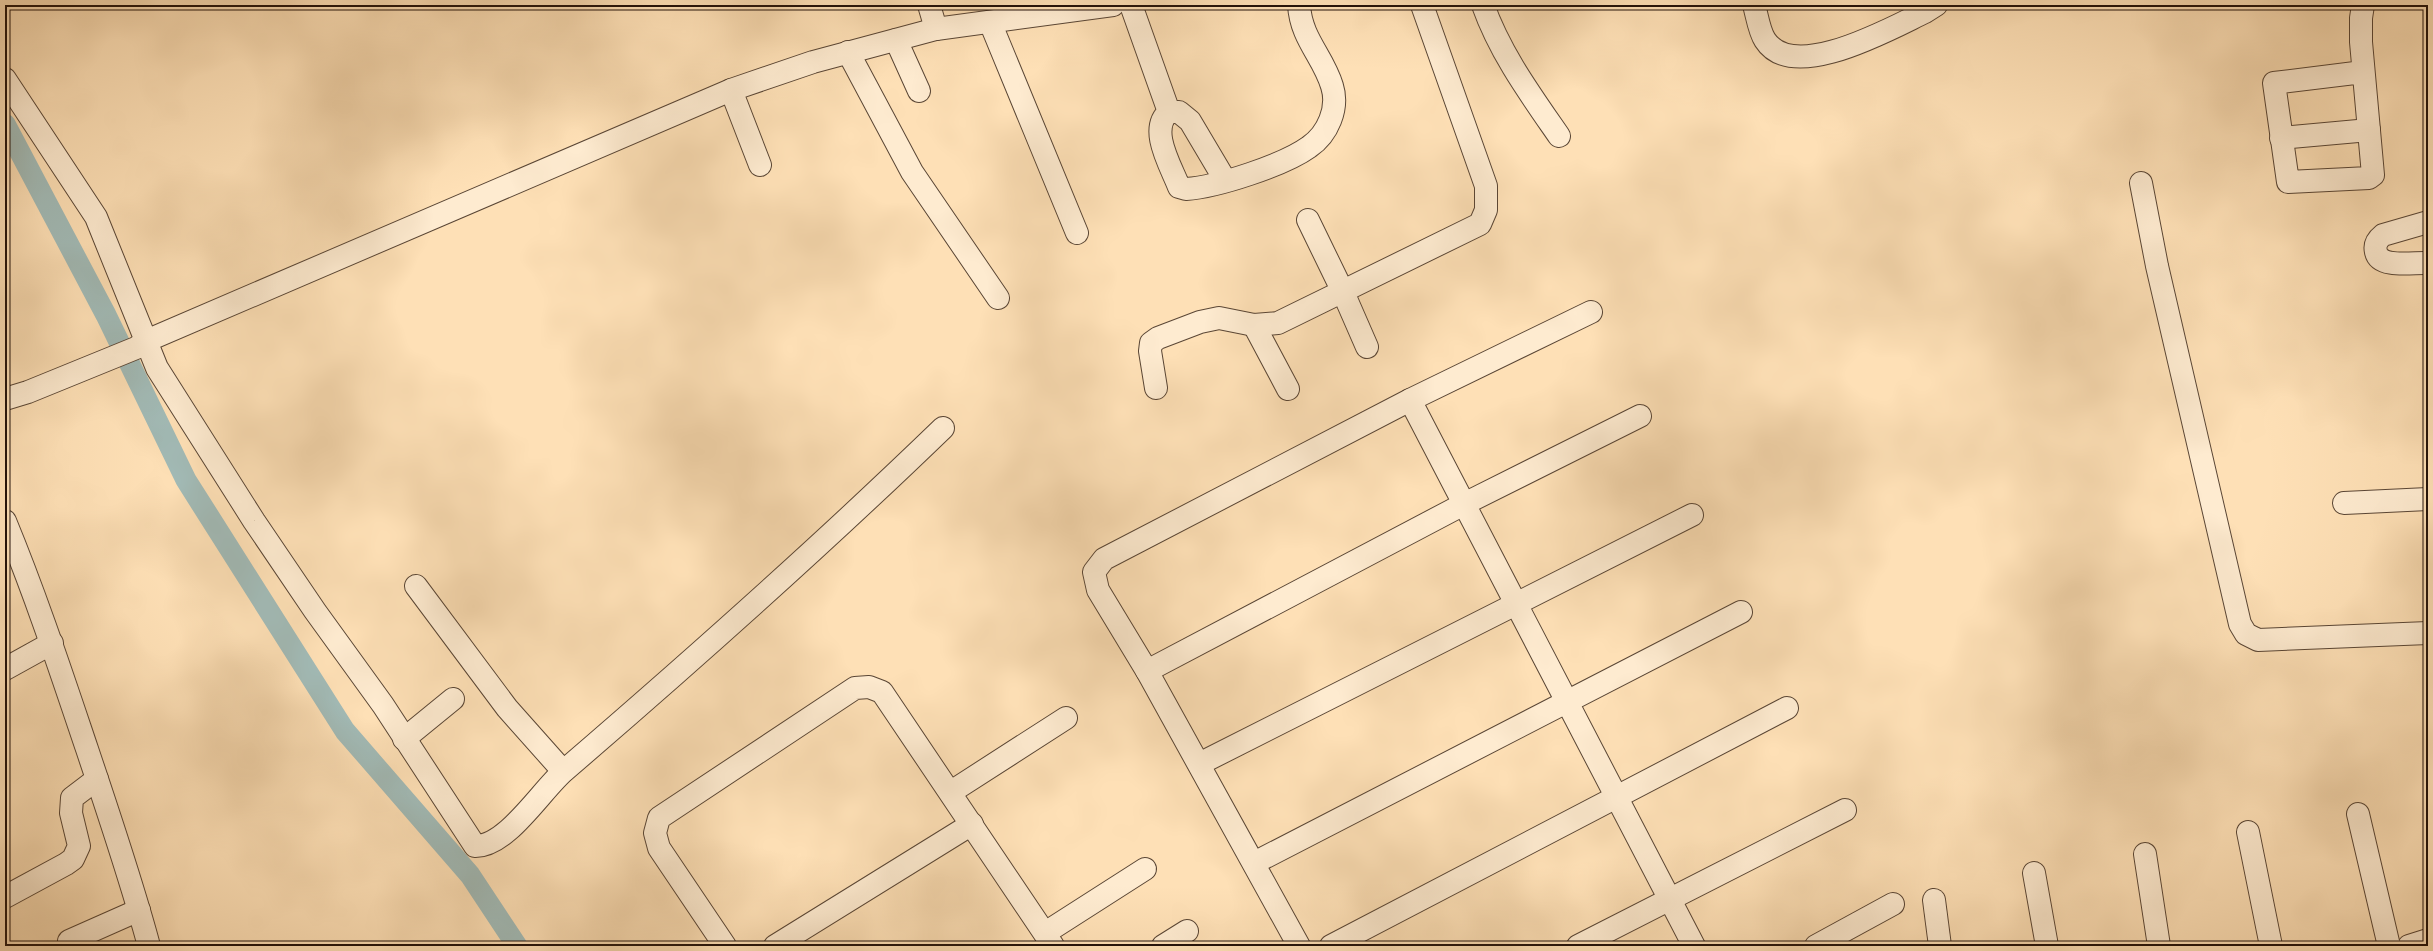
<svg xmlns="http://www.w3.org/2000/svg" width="2433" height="951" viewBox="0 0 2433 951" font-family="'Libre Caslon Text',serif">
  <rect width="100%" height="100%" fill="#fee0b6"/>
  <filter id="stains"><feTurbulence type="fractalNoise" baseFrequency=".005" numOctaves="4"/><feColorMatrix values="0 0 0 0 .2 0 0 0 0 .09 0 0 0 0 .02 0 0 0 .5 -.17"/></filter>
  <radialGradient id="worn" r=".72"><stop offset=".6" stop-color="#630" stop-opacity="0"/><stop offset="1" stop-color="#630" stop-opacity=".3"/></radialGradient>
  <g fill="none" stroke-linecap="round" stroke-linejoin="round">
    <polyline stroke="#a2bbb7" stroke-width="21" points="5,124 106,315 186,480 345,731 470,875 517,946"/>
    <defs>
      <g id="minor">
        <polyline points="929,5 936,29"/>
        <path d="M1131 5 1169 112C1148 129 1171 166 1179 187L1186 189C1217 187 1284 165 1309 147 1328 134 1339 108 1332 86 1323 56 1301 39 1299 5"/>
        <path d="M1483 5C1500 53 1530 94 1559 136"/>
        <path d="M1754 5C1757 15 1759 31 1765 40 1793 84 1891 28 1925 12L1936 5"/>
        <polyline points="990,22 1077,233"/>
        <polyline points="896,40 919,91"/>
        <polyline points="848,52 912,172 998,298"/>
        <polyline points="2363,72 2274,83 2288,182 2369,178 2373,175 2361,42 2361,18 2363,5"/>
        <path d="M5 79 96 217 157 368 254 521 315 611 383 705 475 846C507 847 542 789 565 770 694 659 821 546 943 428"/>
        <polyline points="731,90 760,165"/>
        <polyline points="1169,112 1179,112 1190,121 1225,180"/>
        <polyline points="2281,138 2369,130"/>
        <polyline points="2141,183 2157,266 2240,624 2246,634 2258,640 2428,633"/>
        <polyline points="1308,220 1343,292 1367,347"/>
        <path d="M2428 222 2383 235C2378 239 2374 244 2376 252 2380 269 2414 262 2428 263"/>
        <polyline points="1254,325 1288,389"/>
        <polyline points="1156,388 1150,351 1151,343 1158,338 1200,322 1219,318 1254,325 1278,323 1480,224 1486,210 1486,186 1422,5"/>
        <polyline points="5,399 28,392 136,348 146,341 731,90 813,62 936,29 1113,5"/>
        <polyline points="1410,400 1694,946"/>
        <polyline points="2344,503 2428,499"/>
        <path d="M5 521C36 596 61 672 87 749 109 815 131 879 149 946"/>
        <polyline points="416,586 507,708 563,771"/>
        <polyline points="5,669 52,643"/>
        <polyline points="1147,671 1464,504 1640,416"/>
        <polyline points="404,739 453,699"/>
        <polyline points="1199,764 1692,515"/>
        <polyline points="951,792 1066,718"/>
        <polyline points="2358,814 2389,946"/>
        <polyline points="2248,832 2271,946"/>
        <polyline points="2145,854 2159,946"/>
        <polyline points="1254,863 1741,612"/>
        <polyline points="2034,873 2047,946"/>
        <polyline points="5,897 66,864 73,859 79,846 71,813 72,798 97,779"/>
        <polyline points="1934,900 1940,946"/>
        <polyline points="1045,933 1145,869"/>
        <polyline points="69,941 139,910"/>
        <polyline points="725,946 659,848 655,833 659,818 855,688 869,687 882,692 1053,946"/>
        <polyline points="775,946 972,824"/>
        <polyline points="1163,946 1187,931"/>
        <polyline points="1299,946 1147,671 1098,590 1094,572 1104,559 1410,400 1591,312"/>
        <polyline points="1331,946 1787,708"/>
        <polyline points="1578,946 1845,810"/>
        <polyline points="1816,946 1893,904"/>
        <polyline points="2409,946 2428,940"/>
      </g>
    </defs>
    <use href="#minor" stroke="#5a4635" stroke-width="24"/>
    <use href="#minor" stroke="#feebd0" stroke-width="22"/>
  </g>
  <rect width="2433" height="951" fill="none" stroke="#fee0b6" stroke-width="20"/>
  <rect x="6" y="6" width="2421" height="939" fill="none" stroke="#23120a" stroke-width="2"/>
  <rect x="10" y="10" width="2413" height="931" fill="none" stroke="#23120a"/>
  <rect width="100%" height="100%" filter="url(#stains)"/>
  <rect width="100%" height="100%" fill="url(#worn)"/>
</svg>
